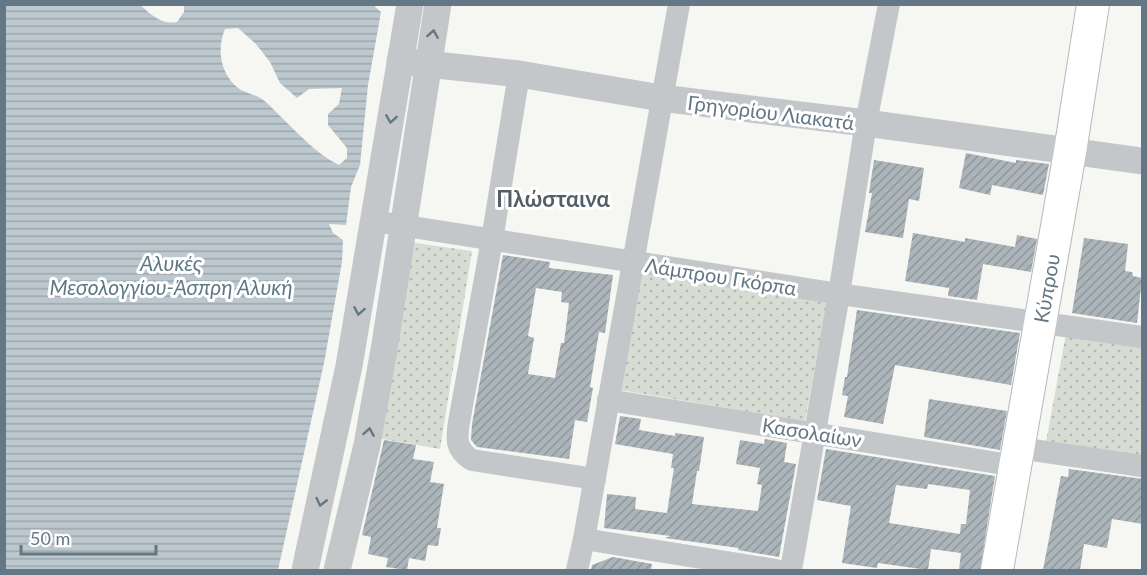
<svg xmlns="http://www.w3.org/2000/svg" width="1147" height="575" viewBox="0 0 1147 575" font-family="Lato,sans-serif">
  <defs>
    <pattern id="park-dots" width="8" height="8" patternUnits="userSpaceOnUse" patternTransform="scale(1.5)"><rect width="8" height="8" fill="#d7ddd3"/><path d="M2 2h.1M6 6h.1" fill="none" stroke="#b2b8b1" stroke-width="1.8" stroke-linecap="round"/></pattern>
    <pattern id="water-rules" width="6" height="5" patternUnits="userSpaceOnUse" patternTransform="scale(1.5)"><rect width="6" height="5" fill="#bcc8cd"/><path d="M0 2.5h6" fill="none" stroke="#9ca7ac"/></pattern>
    <pattern id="building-hatch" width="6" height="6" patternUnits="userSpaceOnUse" patternTransform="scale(1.5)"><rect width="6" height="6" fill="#abb4b9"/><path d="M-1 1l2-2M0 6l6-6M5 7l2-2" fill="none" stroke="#8f979c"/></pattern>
  </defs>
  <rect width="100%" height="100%" fill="#f6f6f2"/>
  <g fill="url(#park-dots)">
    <polygon points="409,242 472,251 440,449 377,438"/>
    <polygon points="640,273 827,303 805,421 620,390"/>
    <polygon points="1066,334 1142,344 1142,460 1045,447"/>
  </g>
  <path fill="url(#water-rules)" fill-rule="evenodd" d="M373 5 381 12 368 85 360 165 351 187 346 225 329 224 333 233 343 240 342 262 324 363 278 570H5V5H140C152 15 161 25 177 22L184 12V5ZM238 28 256 44 270 62 280 83 297 98 309 89 342 88 339 104 328 114V125L347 148V158L339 165C315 153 298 133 279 115 274 110 268 103 262 99 251 92 241 94 231 81 219 66 218 45 225 29Z"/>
  <g fill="url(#building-hatch)" fill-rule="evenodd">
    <polygon points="966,153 1016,163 1016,160 1049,164 1043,195 992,185 990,195 959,188"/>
    <polygon points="874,160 924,168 919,201 909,199 903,238 865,232 872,193 869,193"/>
    <polygon points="913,233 965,242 965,238 1015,247 1017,235 1037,239 1031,272 983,264 977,300 948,296 949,288 905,281"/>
    <polygon points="1084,238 1128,244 1125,271 1132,272 1133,276 1142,278 1137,323 1072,313"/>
    <path d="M503 255 550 262 549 268 613 275 605 333 599 332 590 387 593 388 587 422 575 420 569 459 477 447 471 440 472 424ZM536 288 562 292 561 302 569 303 564 343H561L555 378 528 374 534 338 528 336Z"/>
    <polygon points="857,310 1020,333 1011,385 895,365 883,424 844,417 848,396 842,395 845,377 847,377"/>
    <polygon points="929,399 1007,411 1000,450 924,437"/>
    <polygon points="620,416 641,419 639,430 675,436 675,433 704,437 699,471 697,471 692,504 758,511 762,485 757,484 760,468 736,464 740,440 764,444 765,439 787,443 784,462 796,464 779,557 738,550 739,548 665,538 671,536 604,528 607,494 636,497 635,509 667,513 674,468 671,468 673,454 615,444"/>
    <polygon points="384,440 416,445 413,459 434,462 430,482 444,484 437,528 441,528 438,546 428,545 425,561 409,558 407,570 386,567 388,558 368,554 371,537 362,535"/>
    <path d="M826 449 995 476 980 570H959L961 553 931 549 928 570 878 563 877 568 842 563 851 506 817 500ZM928 484 970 490 966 524H961L960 534 889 523 896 485 927 489Z"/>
    <polygon points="1069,469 1143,479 1143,524 1112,519 1107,548 1084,544 1080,570 1043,570 1061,476 1068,477"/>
    <polygon points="613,557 652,564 651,570 591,570 592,565"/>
  </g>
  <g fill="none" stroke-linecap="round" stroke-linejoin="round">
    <defs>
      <g id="secondary">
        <path id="s1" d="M997 570 1070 152 1093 4"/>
      </g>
    </defs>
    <use href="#secondary" stroke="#b3b9bd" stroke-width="34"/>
    <g stroke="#c3c7ca" stroke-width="22">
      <path d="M519 74 492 240 459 422C456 440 456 450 472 460L595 479"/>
      <polyline points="374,221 839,294 1142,337"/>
      <polyline points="608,400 1016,466"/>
      <polyline points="1019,448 1142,466"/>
      <polyline points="584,539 776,570"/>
      <polyline points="577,570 584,539 679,4"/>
      <polyline points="791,570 839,294 866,123 889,4"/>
    </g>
    <g stroke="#c3c7ca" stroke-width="27">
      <polyline points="400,61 519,74 661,98 866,123 1142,161"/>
      <polyline points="305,570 349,366 410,4"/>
      <polyline points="337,570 367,445 385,344 438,4"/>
    </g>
    <use href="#secondary" stroke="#fff" stroke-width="32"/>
  </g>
  <defs><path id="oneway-chevron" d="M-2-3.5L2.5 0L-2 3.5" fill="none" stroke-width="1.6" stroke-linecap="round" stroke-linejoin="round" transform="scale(1.5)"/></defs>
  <g stroke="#647784">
    <use href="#oneway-chevron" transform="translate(433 34) rotate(-81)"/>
    <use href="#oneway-chevron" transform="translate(391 119) rotate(99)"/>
    <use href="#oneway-chevron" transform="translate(359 311) rotate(100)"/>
    <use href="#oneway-chevron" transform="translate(369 432) rotate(-80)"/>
    <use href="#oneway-chevron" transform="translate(321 502) rotate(103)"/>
  </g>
  <g text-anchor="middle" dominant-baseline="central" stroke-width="6" stroke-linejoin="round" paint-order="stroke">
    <g font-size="20" fill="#647784" stroke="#fff">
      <text transform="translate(771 112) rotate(7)">Γρηγορίου Λιακατά</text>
      <text transform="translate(721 276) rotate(9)">Λάμπρου Γκόρπα</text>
      <text stroke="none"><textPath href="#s1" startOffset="286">Κύπρου</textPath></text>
      <text transform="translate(812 432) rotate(9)">Κασολαίων</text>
    </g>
    <g font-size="21" font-style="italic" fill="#5f7981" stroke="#fff">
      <text x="171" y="262">Αλυκές<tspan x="171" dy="24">Μεσολογγίου-Άσπρη Αλυκή</tspan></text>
    </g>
    <g font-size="22" font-weight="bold" fill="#525f69" stroke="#fff">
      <text x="553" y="198">Πλώσταινα</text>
    </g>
  </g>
  <rect width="1147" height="575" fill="none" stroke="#647784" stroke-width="12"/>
  <path d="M21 545v9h135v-9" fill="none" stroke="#647784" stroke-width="3"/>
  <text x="30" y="545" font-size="18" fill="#647784" stroke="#ffffff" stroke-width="4.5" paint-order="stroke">50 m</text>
</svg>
